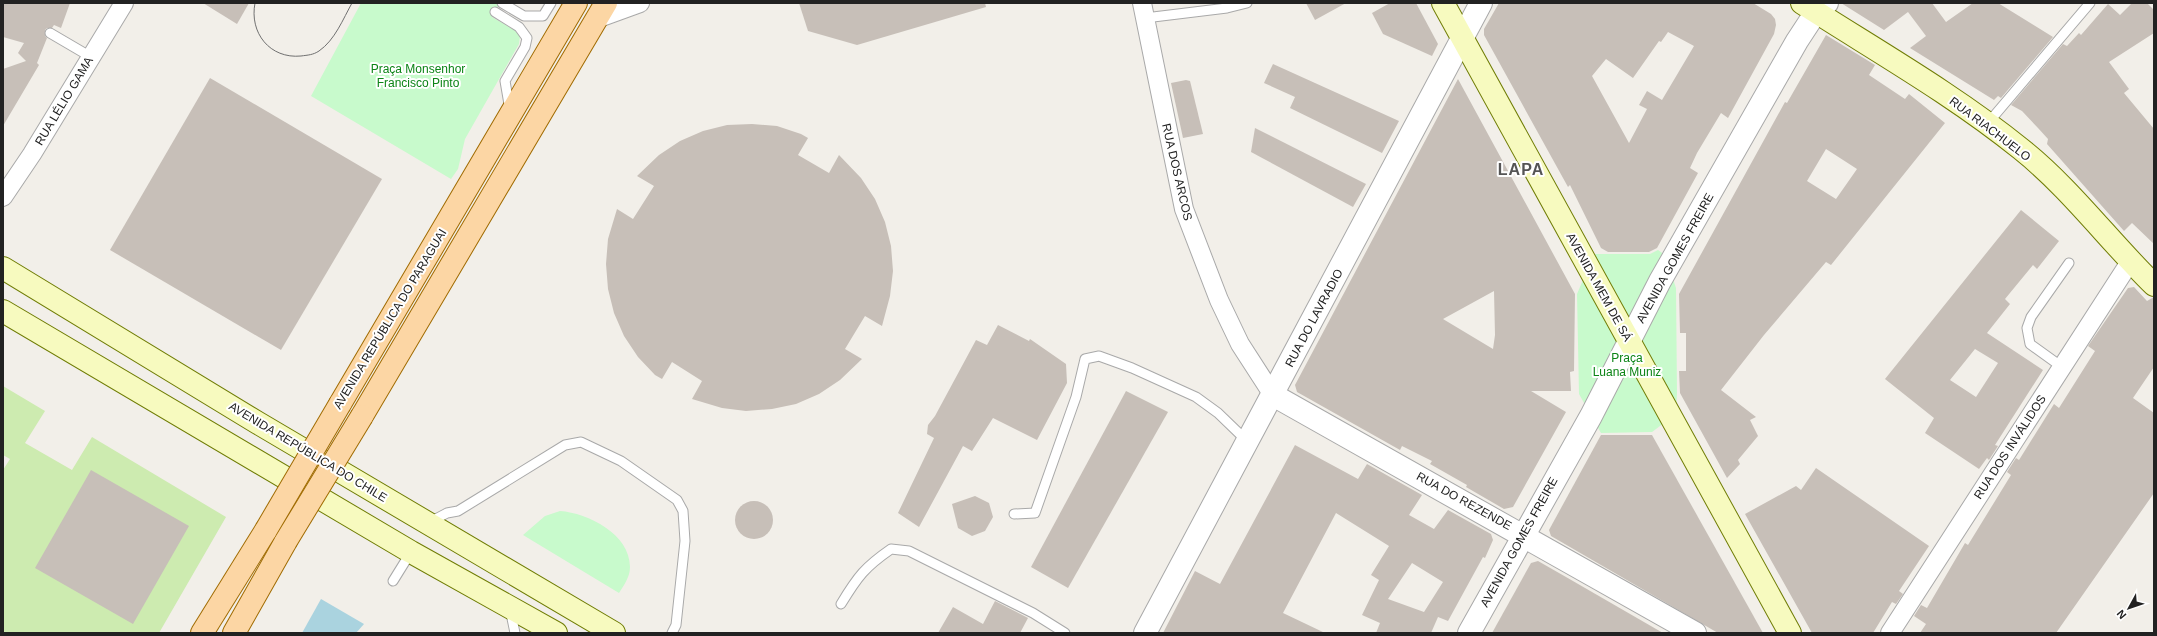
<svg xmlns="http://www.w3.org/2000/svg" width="2157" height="636" viewBox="0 0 2157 636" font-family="Helvetica,sans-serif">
  <rect width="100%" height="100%" fill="#f2efe9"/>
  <polygon fill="#cdebb0" points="3,386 45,411 25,443 72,470 92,437 226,517 159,633 3,633 3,470 10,459 3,455"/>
  <g fill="#c8facc">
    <polygon points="361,3 500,3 492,17 516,31 520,36 519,44 465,139 458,169 451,179 311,96"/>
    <polygon points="1658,250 1665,255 1676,288 1677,393 1676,414 1652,432 1601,433 1579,394 1577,294 1594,254 1650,254"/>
    <path d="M560 511C588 513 630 534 630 567 630 577 624 585 619 593L523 535 545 516Z"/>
  </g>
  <polygon fill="#aad3df" points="321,599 364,624 356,633 302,633"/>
  <g fill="#c7bfb8" fill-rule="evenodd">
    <polygon points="3,3 70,3 61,28 54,25 52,28 47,28 45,30 45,36 47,38 37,63 39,65 3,126 3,69 26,61 18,53 24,43 3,37"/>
    <polygon points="203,3 249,3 237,24"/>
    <polygon points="799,3 985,3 986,7 857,45 808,31"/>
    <polygon points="1306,3 1346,3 1315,20"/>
    <polygon points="1390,3 1416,3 1438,44 1432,56 1383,34 1372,13"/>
    <path d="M1499 3H1753L1771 14 1775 19 1776 25 1774 34 1728 118 1721 113 1697 153 1690 168 1698 173 1657 248 1649 252H1608L1601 248 1570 185 1568 187 1484 35V29ZM1668 32 1694 46 1662 100 1647 91 1639 105 1647 109 1629 143 1592 76 1606 59 1633 78 1659 41 1661 42Z"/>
    <polygon points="1841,3 1932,3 1946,22 1973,3 1998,3 2053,37 2001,98 1998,96 1994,100 1910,48 1926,36 1908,12 1884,30"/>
    <polygon points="2132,3 2147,3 2154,10 2154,33 2109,62 2129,89 2124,93 2154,129 2154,244 2132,223 2124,231 2047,144 2048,139 2038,128 2022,111 2011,105 2063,44 2067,46 2079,33 2081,35 2108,4 2120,15"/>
    <path d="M1826 35 1875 65 1869 75 1905 99 1909 94 1945 123 1831 265 1826 262 1764 335 1721 390 1756 417 1750 420 1758 436 1738 460 1740 464 1727 478 1680 393 1679 371H1686V333H1680L1679 294 1785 102 1787 103ZM1826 149 1857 169 1836 199 1807 181Z"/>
    <polygon points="1273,64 1399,121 1382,153 1290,108 1295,97 1264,83"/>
    <polygon points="210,78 382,179 281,350 110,250"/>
    <path d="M1458 79 1575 294 1574 371 1570 372 1571 391H1531L1566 412 1513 507 1504 509 1466 487 1467 485 1430 464 1432 461 1402 446 1400 450 1297 392 1295 385ZM1494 291 1495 335 1493 349 1443 319Z"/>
    <polygon points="1186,80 1190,81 1203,134 1183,138 1171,83"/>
    <polygon points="752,124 777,126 801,134 808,138 798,155 829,173 839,155 861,178 875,199 885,222 891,246 893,271 890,296 882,326 865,316 845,349 862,359 840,380 819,394 796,404 772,409 746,411 722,408 692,399 702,381 672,362 662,379 655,375 638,357 624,336 614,313 608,289 606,264 608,239 617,209 633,219 654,186 637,176 659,155 680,141 703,131 727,125"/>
    <polygon points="1255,128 1366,184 1353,207 1251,152"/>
    <path d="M2021 210 2059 241 2037 269 2033 265 2005 299 2010 304 1987 333 2043 370 1995 445 1998 446 1989 460 1987 458 1979 469 1925 433 1934 418 1885 379ZM1975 349 1998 363 1976 397 1950 380Z"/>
    <polygon points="2134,287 2147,301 2154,297 2154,367 2133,398 2154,413 2154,493 2056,633 1920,633 1926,624 1914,616 1921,605 1927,608 1965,543 1968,545 2011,475 2007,472 2016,458 2019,460 2054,404 2059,408 2095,351 2088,346 2128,288"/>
    <polygon points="998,325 1029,341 1030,339 1066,364 1067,383 1037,440 993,418 972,451 963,446 919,527 898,513 934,438 927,434 928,425 935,416 976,340 987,345"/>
    <polygon points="1126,391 1168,412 1068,588 1031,567"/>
    <polygon points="1601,435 1652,435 1763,633 1718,633 1551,536 1549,530"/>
    <path d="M1295 445 1358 479 1367 464 1422 495 1409 515 1434 529 1448 510 1491 534 1493 540 1485 558 1483 557 1448 621 1438 617 1431 633H1376L1380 623 1362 615 1379 580 1371 575 1389 546 1336 513 1283 613 1325 633H1163L1195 571 1220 584ZM1412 563 1443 582 1424 612 1388 599Z"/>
    <polygon points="1816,468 1929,546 1899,591 1903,594 1896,604 1892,602 1873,633 1812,633 1745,514 1796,486 1801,490"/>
    <polygon points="91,470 189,526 133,624 35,568"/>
    <polygon points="975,496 989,503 993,517 985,531 972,536 958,528 952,504"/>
    <circle cx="754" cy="520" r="19"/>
    <polygon points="1538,561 1566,577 1663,633 1492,633 1531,563"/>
    <polygon points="995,601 1028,618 1020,633 938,633 953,607 983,624"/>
  </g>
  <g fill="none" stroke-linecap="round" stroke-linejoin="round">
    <defs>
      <g id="service">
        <polyline points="502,3 524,16 543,16 551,3"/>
        <polyline points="495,12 519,27 527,38 525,47 505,81 510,110"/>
        <polyline points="1145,18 1227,8 1247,3"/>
        <polyline points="50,33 91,57"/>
        <polyline points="1988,123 2090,3"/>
        <polyline points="2062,367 2030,344 2027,328 2031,317 2069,263"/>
        <polyline points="1014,514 1035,513 1076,397 1085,359 1099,356 1132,368 1196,397 1218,413 1247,441"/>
        <polyline points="428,523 447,513 458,511 565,445 581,442 621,461 677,500 683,511 685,541 676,625 672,633"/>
        <polyline points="393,581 411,552"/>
        <path d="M841 604C858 576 865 567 891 549L909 551 1033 613 1065 633"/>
        <polyline points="510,609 515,633"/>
      </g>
      <g id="minor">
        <polyline points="1142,3 1184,209 1219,300 1240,344 1273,395"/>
        <polyline points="596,19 640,3"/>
        <polyline points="3,197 32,154 124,3"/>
        <polyline points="1890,633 2130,262"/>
      </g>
      <g id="tertiary">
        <polyline points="1273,395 1695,633"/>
        <polyline points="1145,633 1481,3"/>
        <polyline points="1469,633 1591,416 1660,281 1797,41 1816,12 1827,3"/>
      </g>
      <g id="secondary">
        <polyline points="1443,3 1790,633"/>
        <path d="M1802 3C1875 50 1953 94 2021 149 2070 188 2109 241 2154 285"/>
        <polyline points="3,268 258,423 614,633"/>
        <polyline points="3,311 411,552 556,633"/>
      </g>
      <g id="primary">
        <polyline points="340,404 576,3"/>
        <polyline points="362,416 606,3"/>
        <polyline points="202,633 266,530"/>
        <polyline points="234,633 286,541"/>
      </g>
    </defs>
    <use href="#service" stroke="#a9a9a9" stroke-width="11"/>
    <use href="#minor" stroke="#a9a9a9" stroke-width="20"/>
    <use href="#tertiary" stroke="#a9a9a9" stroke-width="24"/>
    <use href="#secondary" stroke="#707d05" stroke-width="24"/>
    <use href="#primary" stroke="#a06b00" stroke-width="24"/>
    <use href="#service" stroke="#fff" stroke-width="9"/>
    <use href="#minor" stroke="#fff" stroke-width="18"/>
    <use href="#tertiary" stroke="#fff" stroke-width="22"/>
    <use href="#secondary" stroke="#f7fabf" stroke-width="22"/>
    <use href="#primary" stroke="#fcd6a4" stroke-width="22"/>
    <path stroke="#707070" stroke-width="1" d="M255 3C249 33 270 59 301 56 308 55 313 55 319 51 335 40 343 19 352 3"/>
    <defs>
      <g id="primary-bridge">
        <polyline points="266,530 340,404"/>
        <polyline points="286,541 362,416"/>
      </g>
    </defs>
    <use href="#primary-bridge" stroke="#a06b00" stroke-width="24" stroke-linecap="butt"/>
    <use href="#primary-bridge" stroke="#fcd6a4" stroke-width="22"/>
  </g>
  <g text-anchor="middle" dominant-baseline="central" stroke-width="4" stroke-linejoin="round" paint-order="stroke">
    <g font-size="12" fill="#0c8416" stroke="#fff">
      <text x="418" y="69">Praça Monsenhor<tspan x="418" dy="14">Francisco Pinto</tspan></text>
      <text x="1627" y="358">Praça<tspan x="1627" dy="14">Luana Muniz</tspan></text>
    </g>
    <g font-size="12" fill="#222" stroke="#fff">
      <text transform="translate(64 101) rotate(-59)">RUA LÉLIO GAMA</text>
      <text transform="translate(1990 129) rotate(37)">RUA RIACHUELO</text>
      <text transform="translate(1177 172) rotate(77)">RUA DOS ARCOS</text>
      <text transform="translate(1675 258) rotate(-61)">AVENIDA GOMES FREIRE</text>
      <text transform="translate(1599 287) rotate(61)">AVENIDA MEM DE SÁ</text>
      <text transform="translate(1314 318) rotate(-62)">RUA DO LAVRADIO</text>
      <text transform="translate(390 319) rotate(-59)">AVENIDA REPÚBLICA DO PARAGUAI</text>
      <text transform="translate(2010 447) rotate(-57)">RUA DOS INVÁLIDOS</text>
      <text transform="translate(308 452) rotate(31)">AVENIDA REPÚBLICA DO CHILE</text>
      <text transform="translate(1464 501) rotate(29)">RUA DO REZENDE</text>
      <text transform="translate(1519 542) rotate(-61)">AVENIDA GOMES FREIRE</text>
    </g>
    <g font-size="16" font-weight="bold" letter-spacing="1" fill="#555" stroke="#fff">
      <text x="1521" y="169">LAPA</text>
    </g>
  </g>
  <rect width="2157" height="636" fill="none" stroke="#222222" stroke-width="8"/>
  <g transform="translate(2129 608) rotate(230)" stroke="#ffffff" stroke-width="3" paint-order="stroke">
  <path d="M0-3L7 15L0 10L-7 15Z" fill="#222222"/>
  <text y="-6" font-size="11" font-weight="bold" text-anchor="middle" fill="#222222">N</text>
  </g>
</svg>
